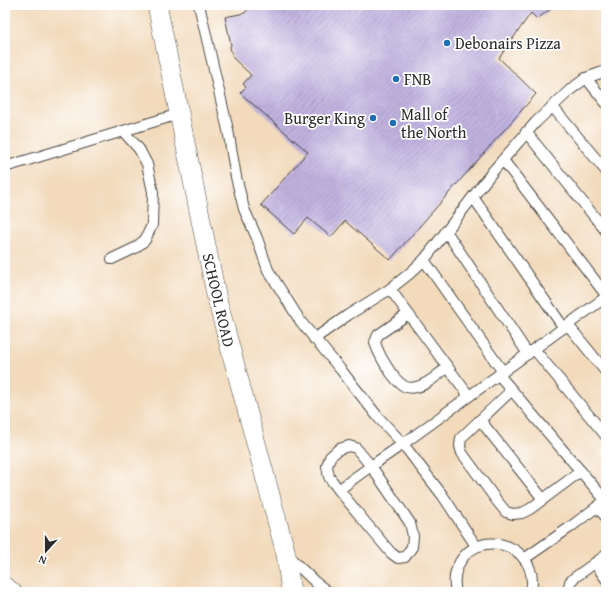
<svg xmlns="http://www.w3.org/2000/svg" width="611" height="597" viewBox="0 0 611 597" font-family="'Gentium Book Plus',serif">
  <defs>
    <pattern id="building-hatch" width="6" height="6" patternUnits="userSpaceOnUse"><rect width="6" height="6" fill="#c0b2e0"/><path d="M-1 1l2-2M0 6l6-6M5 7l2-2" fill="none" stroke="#9c91b6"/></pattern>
  </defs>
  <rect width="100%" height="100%" fill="#fff"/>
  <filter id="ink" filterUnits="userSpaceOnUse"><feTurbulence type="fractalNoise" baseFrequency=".025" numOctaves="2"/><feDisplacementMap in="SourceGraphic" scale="8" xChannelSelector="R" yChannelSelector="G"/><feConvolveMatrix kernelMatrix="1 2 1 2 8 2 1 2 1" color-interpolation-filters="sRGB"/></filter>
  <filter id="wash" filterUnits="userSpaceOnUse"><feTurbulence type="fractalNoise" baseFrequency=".012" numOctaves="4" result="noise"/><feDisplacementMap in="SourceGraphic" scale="16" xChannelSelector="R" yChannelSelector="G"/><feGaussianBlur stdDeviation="0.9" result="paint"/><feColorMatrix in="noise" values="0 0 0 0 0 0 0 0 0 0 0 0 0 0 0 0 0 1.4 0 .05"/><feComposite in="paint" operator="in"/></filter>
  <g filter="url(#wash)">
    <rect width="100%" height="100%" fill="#f2dabb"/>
    <g id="blocks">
      <polygon fill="url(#building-hatch)" points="251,5 556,5 537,19 531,13 499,58 536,94 390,260 345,221 331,237 308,218 294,234 261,205 308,152 240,93 246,87 243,84 251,75 233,58 230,47 231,45 225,17 245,13"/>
    </g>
  </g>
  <g filter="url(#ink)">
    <use href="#blocks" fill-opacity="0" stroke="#494541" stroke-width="1"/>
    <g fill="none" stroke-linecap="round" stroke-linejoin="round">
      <defs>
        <g id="service">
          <polyline points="199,5 228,130 236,177 244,209 257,238 268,270 301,322 341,370 378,417 403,444 443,496 476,546"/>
          <polyline points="586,78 606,103"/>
          <polyline points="552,106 606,171"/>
          <polyline points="526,132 606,231"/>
          <polyline points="503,160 606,295"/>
          <polyline points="5,167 179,114"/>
          <polyline points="473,197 564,328"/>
          <polyline points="446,231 528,354"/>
          <polyline points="112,259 135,248 145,240 152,225 153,192 147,164 139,149 123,131"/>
          <polyline points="424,260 503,372"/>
          <polyline points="390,289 469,396"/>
          <path d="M408 314 378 335 375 342C378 354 393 380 404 386 407 388 413 388 416 387 428 385 438 374 448 367"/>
          <polyline points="568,325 606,372"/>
          <polyline points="314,339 348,315 390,289 409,274 424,260 493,171 536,122 570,90 586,78 606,71"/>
          <polyline points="534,349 606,436"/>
          <polyline points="499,375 606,501"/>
          <polyline points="512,390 461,438 460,446 462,453 497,501 506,512 513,514 522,513 530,509 581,471"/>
          <polyline points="480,420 543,499"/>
          <polygon points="371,466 410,523 413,536 412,547 405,557 398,558 391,553 365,522 339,490 353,479"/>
          <polyline points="339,490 329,477 327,466 330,457 339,449 349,446 356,448 371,466 403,444 606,297"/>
          <polyline points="597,507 606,517"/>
          <polyline points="287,555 315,582 328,592"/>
          <polyline points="524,559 569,528 606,500"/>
          <polyline points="595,563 606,579"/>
          <path d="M456 592C454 584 454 576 457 568 473 527 533 541 532 583 532 586 531 589 530 592"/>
          <polyline points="568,592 570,582 574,578 606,555"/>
        </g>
        <g id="minor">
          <polyline points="157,5 217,299 286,554 291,592"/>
          <polyline points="5,587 12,592"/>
        </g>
      </defs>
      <use href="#service" stroke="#494541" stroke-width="12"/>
      <use href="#minor" stroke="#494541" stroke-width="20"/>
      <use href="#service" stroke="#fff" stroke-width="10"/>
      <use href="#minor" stroke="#fff" stroke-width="19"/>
    </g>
  </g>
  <g fill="#1f6fb2" stroke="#fff" stroke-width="1.5">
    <circle cx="447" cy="43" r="4"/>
    <circle cx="396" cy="79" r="4"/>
    <circle cx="373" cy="118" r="4"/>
    <circle cx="393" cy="123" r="4"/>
  </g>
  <g text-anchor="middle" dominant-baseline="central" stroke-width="3.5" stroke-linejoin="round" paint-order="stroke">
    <g font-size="16" fill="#2b2b2b" stroke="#fff" text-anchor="start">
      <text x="455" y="43">Debonairs Pizza</text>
      <text x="404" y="79">FNB</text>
      <text x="401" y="114">Mall of<tspan x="401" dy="18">the North</tspan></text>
      <text x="365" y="118" text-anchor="end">Burger King</text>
    </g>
    <g font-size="16" fill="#2b2b2b" stroke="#fff">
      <text transform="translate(219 300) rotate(77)">SCHOOL ROAD</text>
    </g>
  </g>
  <rect width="611" height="597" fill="none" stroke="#fff" stroke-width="20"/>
  <g transform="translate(46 551) rotate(201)" stroke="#ffffff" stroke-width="3" paint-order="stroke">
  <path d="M0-3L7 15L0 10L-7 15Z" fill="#2b2b2b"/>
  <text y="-6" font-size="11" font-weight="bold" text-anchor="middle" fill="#2b2b2b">N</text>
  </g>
</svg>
